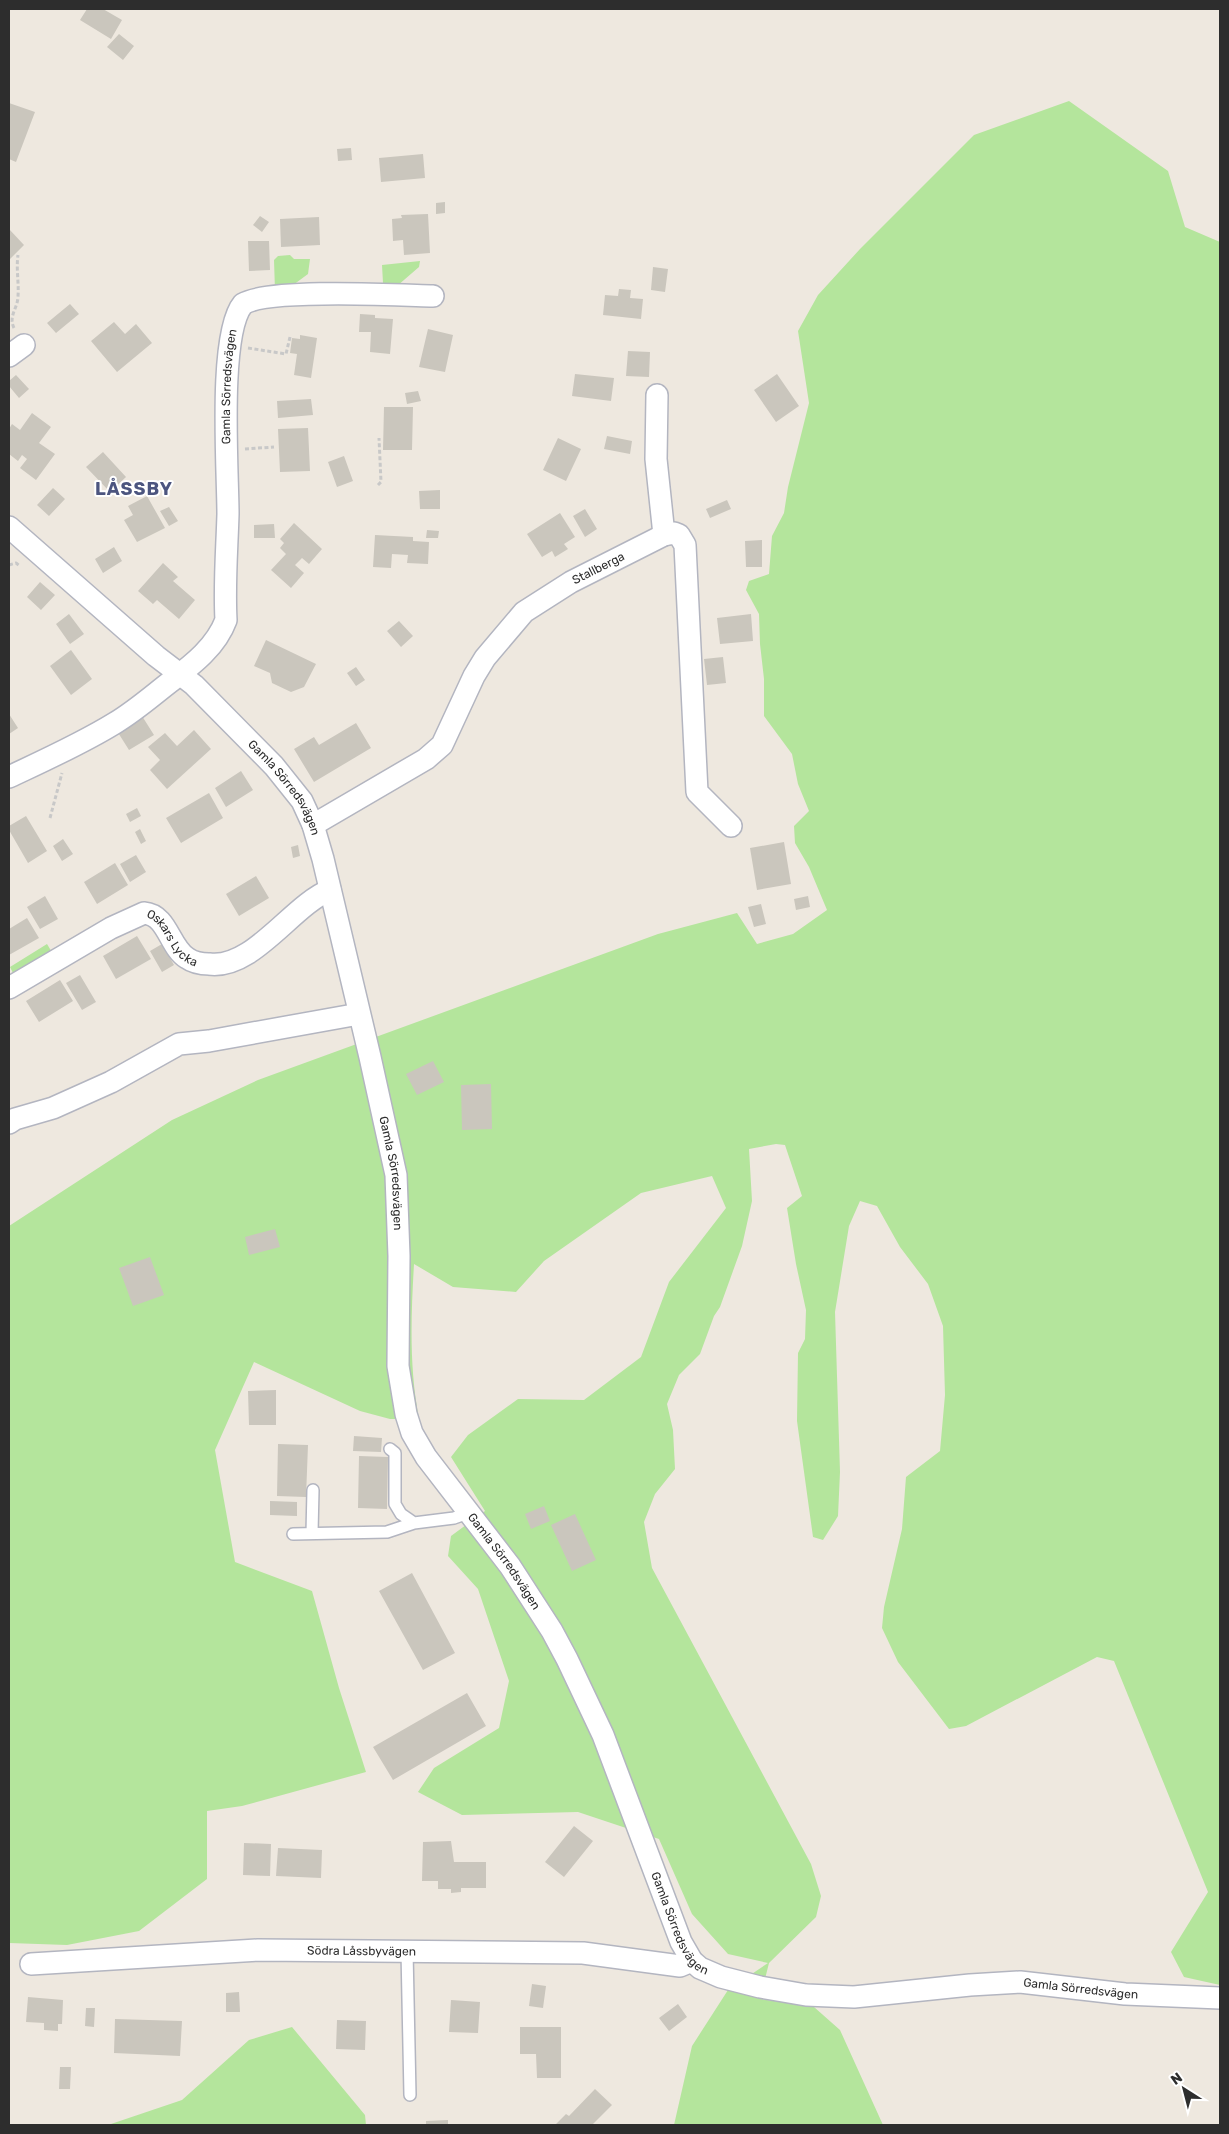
<svg xmlns="http://www.w3.org/2000/svg" width="1229" height="2134" font-family="Rubik,sans-serif">
	<style>
		.green { fill: #b4e59c }
		.building { fill: #cac6bd }
		.lines { fill: none; stroke-linecap: round; stroke-linejoin: round }
		.lane-casing { stroke: #b3b5c0; stroke-width: 14 }
		.street-casing { stroke: #b3b5c0; stroke-width: 24 }
		.path { stroke: #c8c8c8; stroke-width: 3; stroke-dasharray: 4 2.5; stroke-linecap: butt }
		.lane { stroke: #fff; stroke-width: 11 }
		.street { stroke: #fff; stroke-width: 21 }
		.labels { text-anchor: middle; stroke-width: 4; stroke-linejoin: round; paint-order: stroke }
		.street-label { font-size: 12px; fill: #2d2d2d; stroke: #fff }
		.district-label { font-size: 18px; font-weight: bold; letter-spacing: 1px; fill: #4c557f; stroke: #fff }
	</style>
	<rect width="100%" height="100%" fill="#eee8df"/>
	<path class="green" d="M1069 101 1168 171 1185 227 1220 242V1985L1184 1977 1171 1952 1208 1892 1114 1661 1097 1657 966 1726 949 1729 898 1662 882 1628 884 1607 902 1529 906 1477 940 1451 945 1395 943 1326 928 1284 900 1247 877 1206 860 1201 849 1226 835 1312 840 1472 838 1516 823 1540 813 1537 797 1421 798 1353 805 1339 806 1310 796 1264 787 1208 802 1196 785 1145 776 1144 749 1149 752 1201 742 1246 720 1307 714 1316 700 1354 679 1375 667 1404 673 1430 675 1469 655 1494 644 1522 652 1568 811 1864 821 1896 816 1917 769 1963 760 1999 814 2007 840 2030 883 2125H674L692 2046 728 1990 768 1963 728 1954 692 1914 659 1839 578 1812 462 1815 418 1792 434 1768 499 1728 509 1681 478 1589 448 1556 451 1536 485 1511 451 1457 468 1435 518 1399 584 1400 641 1357 669 1282 726 1208 712 1176 641 1193 544 1261 516 1292 453 1287 414 1264C411 1316 409 1367 419 1419H390L360 1411 254 1362 215 1450 235 1562 312 1591 339 1688 366 1772 242 1806 207 1811V1879L139 1931 67 1945 9 1943V1226L172 1120 258 1080 658 934 737 913 757 944 793 934 827 910 809 867 795 843 794 826 809 811 798 784 792 754 764 716V679L760 644 759 614 746 590 749 581 769 574 772 536 784 513 788 487 809 403 798 331 818 295 860 249 974 135Z
		M290 255 294 259H310L308 274 289 288 275 291 274 260 278 256Z
		M420 261 419 267 397 286 385 287 383 283 382 265Z
		M47 944 53 954 15 977 10 967Z
		M292 2027 365 2115 366 2125H108L182 2100 249 2040Z"/>
	<path class="building" d="M87 9H103L122 20 111 39 80 20Z
		M119 34 134 46 123 60 107 47Z
		M9 103 35 112 16 162 9 159Z
		M351 148 352 160 338 161 337 149Z
		M423 154 425 178 381 182 379 158Z
		M445 202V213L436 214V203Z
		M428 214 430 253 404 255 403 240 393 241 392 219 402 218 401 215Z
		M260 216 269 222 262 232 253 225Z
		M319 217 320 245 281 247 280 219Z
		M9 229 24 245 9 260Z
		M248 241H269L270 270 249 271Z
		M653 267 668 269 665 292 651 290Z
		M619 289 631 290 630 298 643 299 641 319 603 315 605 295 618 296Z
		M70 304 79 314 56 333 47 323Z
		M360 314 375 315V318L393 319 390 354 370 352 371 332H359Z
		M114 322 125 334 136 324 152 343 117 372 91 341Z
		M428 329 453 335 445 372 419 367Z
		M300 335 317 338 311 378 294 375 297 354 290 353 292 338 300 339Z
		M628 351 650 352 649 377 626 376Z
		M575 374 614 378 611 401 572 396Z
		M777 374 799 406 776 422 754 390Z
		M16 375 29 389 19 398 9 386V381Z
		M418 391 421 401 407 404 405 393Z
		M311 399 313 415 278 418 277 401Z
		M384 407H413L412 450H383Z
		M32 413 51 427 39 443 55 454 36 480 20 468 27 459 22 455 18 461 9 454V429L12 424 20 430Z
		M308 428 310 471 280 472 278 429Z
		M607 436 632 441 630 454 604 449Z
		M558 438 581 449 566 481 543 470Z
		M103 452 126 477 110 492 86 467Z
		M344 456 353 481 337 487 328 462Z
		M53 488 65 499 49 516 37 505Z
		M440 490V509H420L419 491Z
		M147 496 165 528 137 542 124 520 133 515 128 506Z
		M727 500 731 509 710 518 706 509Z
		M169 507 178 521 169 526 160 511Z
		M585 509 597 529 585 537 573 516Z
		M560 513 575 537 564 544 568 549 555 557 552 551 542 557 527 534Z
		M294 523 322 549 309 564 302 558 295 565 304 573 291 588 271 570 286 554 280 548 284 543 280 539Z
		M274 524 275 538H254V525Z
		M427 530 439 531 438 538H426Z
		M375 535 413 537V541L429 542 428 564 407 563 408 555 392 554 391 568 373 567Z
		M762 540V567H746L745 541Z
		M114 547 122 561 103 573 95 559Z
		M163 563 178 577 173 581 195 600 179 619 157 600 153 604 138 591Z
		M40 582 55 595 41 610 27 597Z
		M69 614 84 634 70 644 56 624Z
		M751 614 753 641 720 644 717 618Z
		M399 621 413 636 401 647 387 631Z
		M266 640 316 664 304 687 291 692 272 683 270 673 254 666Z
		M71 650 92 679 71 695 50 666Z
		M723 657 726 683 707 685 704 659Z
		M356 667 365 680 356 686 347 673Z
		M9 714 18 728 9 734Z
		M142 716 154 735 129 750 117 731Z
		M356 723 371 748 314 782 294 749 314 737 319 745Z
		M194 730 211 749 167 789 150 770 160 760 148 747 165 733 177 746Z
		M241 771 253 790 226 807 215 788Z
		M209 793 223 818 181 843 166 818Z
		M137 808 141 816 130 822 126 814Z
		M26 816 47 851 28 863 9 830V826Z
		M140 829 146 841 141 844 135 832Z
		M63 839 73 854 62 861 53 846Z
		M784 842 791 884 757 890 750 848Z
		M298 845 300 856 293 858 291 847Z
		M136 855 146 872 130 882 120 864Z
		M115 863 128 885 97 904 84 882Z
		M256 876 269 898 239 916 226 894Z
		M45 896 58 919 40 929 27 907Z
		M808 896 810 907 796 910 794 899Z
		M761 904 766 924 754 927 748 907Z
		M27 918 39 938 9 955V929Z
		M137 936 151 959 116 979 103 956Z
		M162 944 174 965 162 972 150 951Z
		M80 975 96 1002 82 1010 66 983Z
		M60 980 73 1001 39 1022 26 1001Z
		M433 1061 444 1082 417 1095 406 1074Z
		M491 1084 492 1129 462 1130 461 1085Z
		M275 1229 280 1247 249 1255 245 1237Z
		M150 1257 164 1295 133 1306 119 1268Z
		M276 1390V1425H249L248 1391Z
		M354 1436 382 1438 381 1452 353 1451Z
		M278 1444 308 1445 306 1497 277 1496Z
		M359 1456 388 1457 387 1509 358 1508Z
		M270 1501 297 1502V1516L270 1515Z
		M544 1506 550 1521 531 1529 525 1514Z
		M575 1514 596 1560 572 1571 551 1525Z
		M412 1573 455 1653 423 1670 379 1591Z
		M467 1693 486 1726 393 1780 373 1747Z
		M574 1826 593 1841 564 1877 545 1862Z
		M451 1841 454 1862H486V1888H461V1892L451 1893V1889H438V1881H422L423 1842Z
		M244 1843 271 1844 270 1876 243 1875Z
		M278 1848 322 1850 321 1878 276 1876Z
		M532 1984 546 1986 543 2008 529 2006Z
		M239 1992 240 2012H226V1993Z
		M28 1997 63 2000 62 2024H58V2031L44 2030V2023L26 2022Z
		M451 2000 480 2002 478 2033 449 2032Z
		M678 2004 687 2017 669 2031 659 2018Z
		M86 2008H95L94 2027 85 2026Z
		M115 2019 182 2021 180 2056 114 2053Z
		M337 2020 366 2021 365 2050 336 2049Z
		M520 2027H561V2078H537L536 2054H520Z
		M60 2067H71L70 2089H59Z
		M595 2089 612 2105 592 2125H555L566 2114 569 2116Z
		M448 2120V2125H426V2121Z"/>
	<g class="lines">
		<g class="lane-casing">
			<path id="lane" d="M390 1449 395 1453V1504L401 1514 414 1523
				M312 1533 313 1490
				M293 1534 387 1532 414 1523 454 1518 468 1513
				M407 1951 410 2095"/>
		</g>
		<g class="street-casing">
			<g id="street">
				<path d="M9 356 24 345"/>
				<path d="M657 395 656 459 664 535"/>
				<path id="s1" d="M9 527 156 656 194 685 274 766 302 801 313 825 323 859 370 1057 396 1175 399 1256 398 1366 406 1414 412 1433 426 1457 510 1566 552 1631 567 1659 603 1735 681 1942 692 1961 700 1968 721 1977 760 1987 806 1995 854 1997 970 1985 1020 1982 1125 1994 1220 1998"/>
				<path id="s2" d="M9 777C45 760 81 744 115 723 135 711 152 696 170 682 192 665 216 647 226 620 224 584 227 549 228 514 228 471 218 334 243 304 269 288 397 295 433 296"/>
				<path id="s3" d="M313 825 426 759 442 745 474 676 485 658 524 612 571 582 664 535 674 533 679 535 685 545 697 792 731 826"/>
				<path id="s4" d="M9 988 111 928 144 913C168 915 169 947 187 958 194 963 201 964 209 964 253 970 292 905 330 890"/>
				<path d="M9 1123 15 1119 53 1108 111 1082 179 1044 209 1041 359 1014"/>
				<path id="s5" d="M31 1964 258 1950 583 1953 680 1966 692 1961"/>
			</g>
		</g>
		<path class="path" d="M14 328C8 316 18 308 18 296 19 283 16 269 18 255
			M248 348 286 354 290 337
			M245 449 274 447
			M378 485 381 482 379 438
			M9 565 16 563 20 566
			M50 818 62 773"/>
		<use href="#lane" class="lane"/>
		<use href="#street" class="street"/>
	</g>
	<g class="labels">
		<g class="street-label">
			<text dy="4" stroke="none"><textPath href="#s2" startOffset="506">Gamla Sörredsvägen</textPath></text>
			<text dy="4" stroke="none"><textPath href="#s3" startOffset="396">Stallberga</textPath></text>
			<text dy="4" stroke="none"><textPath href="#s1" startOffset="381">Gamla Sörredsvägen</textPath></text>
			<text dy="4" stroke="none"><textPath href="#s4" startOffset="194">Oskars Lycka</textPath></text>
			<text dy="4" stroke="none"><textPath href="#s1" startOffset="786">Gamla Sörredsvägen</textPath></text>
			<text dy="4" stroke="none"><textPath href="#s1" startOffset="1206">Gamla Sörredsvägen</textPath></text>
			<text dy="4" stroke="none"><textPath href="#s1" startOffset="1611">Gamla Sörredsvägen</textPath></text>
			<text dy="4" stroke="none"><textPath href="#s5" startOffset="331">Södra Låssbyvägen</textPath></text>
			<text dy="4" stroke="none"><textPath href="#s1" startOffset="2046">Gamla Sörredsvägen</textPath></text>
		</g>
		<g class="district-label">
			<text x="134" y="495">LÅSSBY</text>
		</g>
	</g>
	<rect width="1229" height="2134" fill="none" stroke="#2d2d2d" stroke-width="20"/>
	<g transform="translate(1184 2089) rotate(324)" stroke="#ffffff" stroke-width="4" paint-order="stroke">
	<path d="M0-4L9 19L0 12L-9 19Z" fill="#2d2d2d"/>
	<text y="-8" font-size="14" font-weight="bold" text-anchor="middle" fill="#2d2d2d">N</text>
	</g>
</svg>
